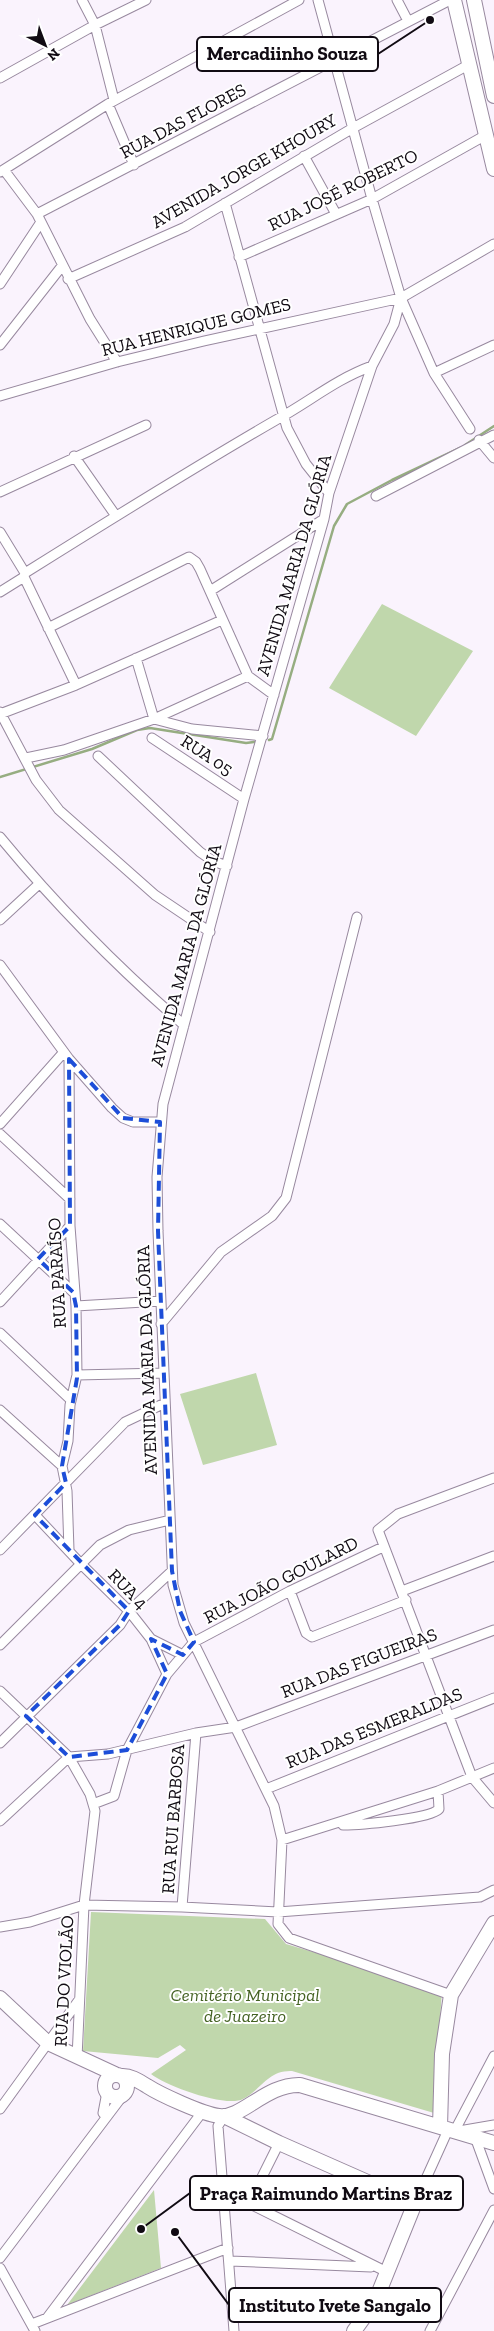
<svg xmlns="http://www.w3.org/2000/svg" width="494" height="2331" font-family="'Zilla Slab',serif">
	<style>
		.green { fill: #c0d7ac }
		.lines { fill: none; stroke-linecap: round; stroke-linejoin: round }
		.stream { stroke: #96ad81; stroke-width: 2.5 }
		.street-casing { stroke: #98899f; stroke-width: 11 }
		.secondary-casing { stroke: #98899f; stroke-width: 16 }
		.street { stroke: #fff; stroke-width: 9 }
		.secondary { stroke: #fff; stroke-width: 14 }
		.marked { fill: none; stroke: #1d4ed8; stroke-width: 4; stroke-dasharray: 10 6; stroke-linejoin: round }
		.labels { text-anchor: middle; stroke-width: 4; stroke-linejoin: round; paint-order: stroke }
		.street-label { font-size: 18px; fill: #110b13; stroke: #fff }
		.park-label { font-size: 18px; font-style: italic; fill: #446223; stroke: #fff }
		.leader { fill: none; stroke: #110b13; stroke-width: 2 }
		.callout-dot { fill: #110b13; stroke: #fff; stroke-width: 2 }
		.callout { fill: #fff; stroke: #110b13; stroke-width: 2 }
		.callout-label { font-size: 19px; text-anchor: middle; font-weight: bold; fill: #110b13 }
	</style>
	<rect width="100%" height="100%" fill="#faf3fd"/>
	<path class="green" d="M382 604 473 651 416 736 329 688Z
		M256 1373 277 1445 203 1465 180 1394Z
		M91 1912 265 1919 286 1944 442 1990 434 2113 292 2071C268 2070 262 2089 243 2099 226 2108 166 2086 151 2074L186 2050 180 2045 158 2058 83 2051Z
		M154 2190 161 2268 67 2305Z"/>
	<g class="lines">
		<path class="stream" d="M465 445 494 426
			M269 740 272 739 334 526 347 504 392 480 460 448
			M0 777 92 749 137 730 150 728 246 743 254 742"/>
		<g class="street-casing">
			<path id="street" d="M82 0 95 25 114 100
				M318 0 372 199 401 298 434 373 470 429
				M397 0 408 21
				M0 78 95 25 146 0
				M108 104 134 165
				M304 156 336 214
				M4 170 37 214 90 319 117 362
				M0 172 108 104 299 0
				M225 203 287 428 306 464 329 493
				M37 214 450 0
				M239 257 372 199 486 135
				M68 279 185 227 353 128 470 64
				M0 284 41 222
				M401 298 394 324 372 366 329 493 324 519 244 799 163 1104 157 1177 158 1231 173 1585 184 1623 274 1806 282 1840 278 1924 289 1938 451 1995
				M0 345 62 266
				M434 373 494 345
				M0 396 117 362 204 341 401 298 494 244
				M479 440 494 458
				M74 456 116 516
				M0 492 146 425
				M376 496 494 435
				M0 532 25 573
				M24 577 76 685
				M210 591 324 519
				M0 592 24 577 25 573C108 521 191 469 276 420 309 402 336 379 372 366
				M48 628 189 557 196 562 200 569 248 676 274 695
				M136 658 154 719 192 729 263 736
				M0 712 36 780 59 810 155 895 210 932
				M0 714 76 685 222 620
				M152 738 244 799
				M98 756 200 852 213 861 227 866
				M26 758 64 750 154 719 248 676
				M0 837C56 905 117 967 184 1025
				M0 920 39 884
				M0 965 69 1059 112 1108 123 1118 133 1122H160
				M69 1059 70 1226 76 1306 77 1375 70 1405 68 1441 62 1466 67 1491 69 1550
				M0 1124 64 1052
				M0 1134 70 1199
				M0 1224 73 1292
				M0 1302 70 1226
				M76 1306 161 1301
				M161 1324 221 1252 272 1216 286 1198 357 917
				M0 1333 71 1400
				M77 1375 163 1373
				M0 1410 62 1466
				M494 1478 398 1514 378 1530 472 1777 494 1803
				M35 1515 80 1563 129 1611 151 1639 167 1674
				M0 1550 125 1422 165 1403
				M290 1591 306 1633 312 1637 406 1600
				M402 1591 494 1556
				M151 1639 183 1655
				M0 1645 100 1545 129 1530 170 1520
				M0 1691 69 1757 90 1794 95 1811 84 1905 77 2058
				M0 1743 120 1625 129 1611 172 1571
				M266 1789 494 1698
				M93 1804 114 1796 127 1750 167 1674 194 1642 290 1591 383 1547
				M0 1821 69 1757 108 1754 196 1733 236 1727 494 1630
				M343 1825C359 1825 430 1819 439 1809L438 1791
				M282 1840 438 1791 494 1768
				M182 1907 196 1733
				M0 1927 30 1922 84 1905 182 1907 278 1912 480 1897 494 1890
				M0 2109 79 2000
				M106 2116 103 2113 107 2092
				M224 2116 218 2126 234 2331
				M459 2131 494 2125
				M454 2132 494 2056
				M475 2137 494 2189
				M222 2190 387 2272
				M249 2203 279 2143
				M415 2203 448 2130
				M0 2258 124 2094
				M230 2261 371 2267
				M0 2268 35 2331
				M47 2318 203 2111
				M32 2324 228 2248
				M430 2331 494 2210"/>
		</g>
		<g class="secondary-casing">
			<path id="secondary" d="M454 0 494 169
				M474 0 494 96
				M0 1998 48 2043 115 2074
				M105 2086a11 11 0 1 1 22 0a11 11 0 1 1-22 0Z
				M123 2076C132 2076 140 2082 147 2086 161 2095 203 2114 219 2116 242 2119 266 2084 300 2085L494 2143
				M224 2116 279 2143 415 2203 375 2302 354 2331
				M440 2127 442 2054 451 1995 494 1923"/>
		</g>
		<use href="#street" class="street"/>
		<use href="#secondary" class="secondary"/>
	</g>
	<path class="marked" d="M69 1059 123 1118 160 1122 158 1231 172 1571 180 1611 194 1642 183 1655 151 1639 167 1674 127 1750 69 1757 26 1716 120 1625 129 1611 35 1515 66 1483 62 1466 77 1378 76 1306 73 1292 38 1259 70 1226Z"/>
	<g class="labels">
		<g class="street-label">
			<text transform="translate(183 121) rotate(-28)" y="6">RUA DAS FLORES</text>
			<text transform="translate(244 171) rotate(-30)" y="6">AVENIDA JORGE KHOURY</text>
			<text transform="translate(343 190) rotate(-26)" y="6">RUA JOSÉ ROBERTO</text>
			<text transform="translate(196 327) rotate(-14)" y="6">RUA HENRIQUE GOMES</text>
			<text transform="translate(294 565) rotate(-74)" y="6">AVENIDA MARIA DA GLÓRIA</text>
			<text transform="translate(207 755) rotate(33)" y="6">RUA 05</text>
			<text transform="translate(186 955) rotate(-75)" y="6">AVENIDA MARIA DA GLÓRIA</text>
			<text transform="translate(57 1273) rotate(-93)" y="6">RUA PARAÍSO</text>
			<text transform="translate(147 1360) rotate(-92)" y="6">AVENIDA MARIA DA GLÓRIA</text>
			<text transform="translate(281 1580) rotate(-27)" y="6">RUA JOÃO GOULARD</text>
			<text transform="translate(128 1589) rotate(46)" y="6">RUA 4</text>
			<text transform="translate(359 1663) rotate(-21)" y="6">RUA DAS FIGUEIRAS</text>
			<text transform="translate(374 1728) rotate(-22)" y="6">RUA DAS ESMERALDAS</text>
			<text transform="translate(173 1819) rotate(-86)" y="6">RUA RUI BARBOSA</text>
			<text transform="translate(64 1981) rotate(-87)" y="6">RUA DO VIOLÃO</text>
		</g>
		<g class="park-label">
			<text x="245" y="2001">Cemitério Municipal<tspan x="245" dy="21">de Juazeiro</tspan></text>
		</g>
	</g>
	<path class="leader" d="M430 20L378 54M141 2229L190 2193M175 2232L229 2305"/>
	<g class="callout-dot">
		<circle cx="430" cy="20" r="5"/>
		<circle cx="141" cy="2229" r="5"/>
		<circle cx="175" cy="2232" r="5"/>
	</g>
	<g class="callout">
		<rect x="197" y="37" width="181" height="34" rx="5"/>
		<rect x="190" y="2176" width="273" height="34" rx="5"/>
		<rect x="229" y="2288" width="212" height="34" rx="5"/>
	</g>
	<g class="callout-label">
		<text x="287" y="60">Mercadiinho Souza</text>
		<text x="326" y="2200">Praça Raimundo Martins Braz</text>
		<text x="335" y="2312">Instituto Ivete Sangalo</text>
	</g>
	<g transform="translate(45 45) rotate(138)" stroke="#ffffff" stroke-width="4" paint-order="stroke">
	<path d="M0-4L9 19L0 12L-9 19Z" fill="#110b13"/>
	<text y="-8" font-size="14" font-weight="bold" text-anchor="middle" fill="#110b13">N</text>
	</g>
</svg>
